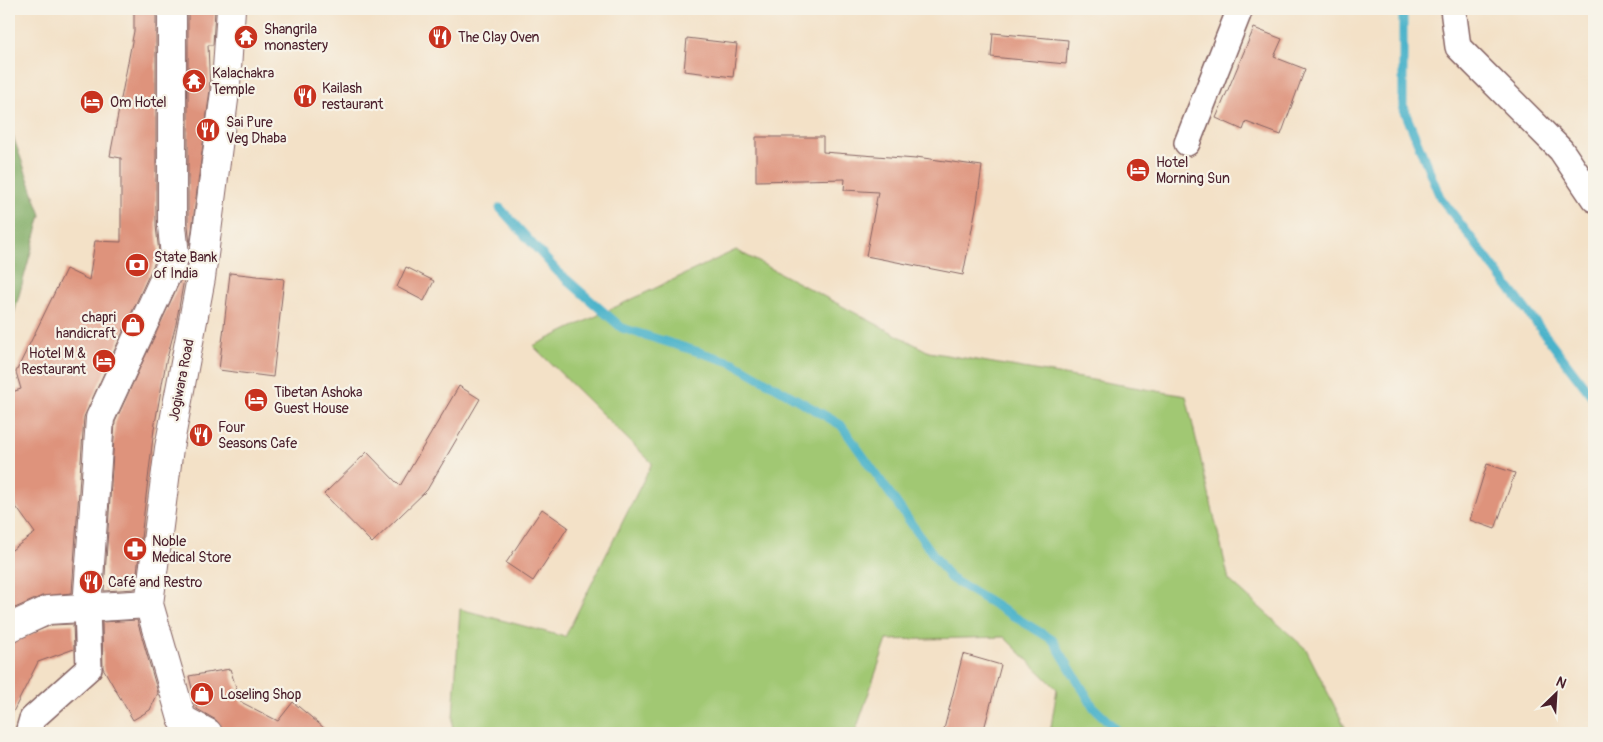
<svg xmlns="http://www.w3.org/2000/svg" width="1603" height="742" font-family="Pangolin,sans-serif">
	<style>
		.green { fill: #a1c873; stroke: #76744f }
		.forest { fill: #80ac65; stroke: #656648 }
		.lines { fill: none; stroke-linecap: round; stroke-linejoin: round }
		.stream { stroke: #4cb3ca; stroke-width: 9 }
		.building { fill: #de937b }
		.street-casing { stroke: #856362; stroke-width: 28 }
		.secondary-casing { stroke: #856362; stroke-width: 30 }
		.street { stroke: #fff; stroke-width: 25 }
		.secondary { stroke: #fff; stroke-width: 28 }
		.labels { text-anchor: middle; stroke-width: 4.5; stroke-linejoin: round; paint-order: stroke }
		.poi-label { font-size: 14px; fill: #4a1f2b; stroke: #f7f3e8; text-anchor: start }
		.street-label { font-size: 14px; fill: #4a1f2b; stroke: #f7f3e8 }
	</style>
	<rect width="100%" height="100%" fill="#f7f3e8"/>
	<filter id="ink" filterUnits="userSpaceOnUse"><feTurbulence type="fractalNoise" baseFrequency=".02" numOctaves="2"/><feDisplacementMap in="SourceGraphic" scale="10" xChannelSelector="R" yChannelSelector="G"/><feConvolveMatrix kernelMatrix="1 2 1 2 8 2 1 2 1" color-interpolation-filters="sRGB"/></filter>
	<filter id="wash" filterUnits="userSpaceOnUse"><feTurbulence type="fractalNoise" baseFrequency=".0096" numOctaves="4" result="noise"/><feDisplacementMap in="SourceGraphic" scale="20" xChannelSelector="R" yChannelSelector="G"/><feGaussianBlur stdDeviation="1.12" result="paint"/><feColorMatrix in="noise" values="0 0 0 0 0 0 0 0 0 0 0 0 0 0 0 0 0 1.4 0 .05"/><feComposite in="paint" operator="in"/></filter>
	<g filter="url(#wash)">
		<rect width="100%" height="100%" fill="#f3e1c7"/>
		<path class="green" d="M736 250 929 352 1186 396 1229 580 1306 649 1348 733H1050L1057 689 1004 637 887 640 855 733H452L460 609 565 637 652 463 533 346Z"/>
		<path class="forest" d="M9 125 41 215 12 321 9 323Z"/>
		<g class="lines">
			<path class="stream" d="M1403 9V107L1440 197 1594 399
				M500 208 557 271 622 328 734 363 841 425 950 578 1053 640 1094 708 1120 733"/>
		</g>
		<g id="blocks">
			<path class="building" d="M134 9H156V226L159 253 84 417 72 593 42 596 15 608 9 603V552L35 533 9 497V393L21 389 16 372 66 269 89 280 95 241 121 242V158L110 156 134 31Z
				M188 9H215L213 45H208L210 90 190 245 188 225Z
				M1254 28 1282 39 1274 57 1305 69 1281 135 1246 122 1243 130 1216 118Z
				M993 33 1068 40 1066 64 991 57Z
				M687 38 737 44 733 77 684 71Z
				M756 137H823V152L916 159V157L982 166 977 203 963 275 866 256 878 192 844 190 845 179 756 181Z
				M406 267 434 281 424 301 397 287Z
				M186 268 176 324 166 362 154 429 135 589 104 591 115 422Z
				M230 273 284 279 273 377 219 370Z
				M459 386 480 399 427 490 372 543 324 494 367 452 400 486Z
				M1487 464 1515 473 1495 529 1470 520Z
				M542 509 568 527 533 581 506 563Z
				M137 620 158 693 150 710 133 720 103 668 102 622Z
				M73 624 74 649 38 662 9 720V643L52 625Z
				M963 654 1001 665 983 733H943Z
				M230 669 241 702 278 721 293 702 330 733H225L216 720 197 709 189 676Z"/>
		</g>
	</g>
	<g filter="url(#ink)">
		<use href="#blocks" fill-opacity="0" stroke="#856362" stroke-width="1"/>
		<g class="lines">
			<g class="street-casing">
				<path id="street" d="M1453 9 1458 47 1561 150 1594 199
					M1187 143 1240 9
					M28 733 32 719 89 668 87 608"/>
			</g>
			<g class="secondary-casing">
				<path id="secondary" d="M87 608 100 418 175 256 172 226V9
					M9 628 48 610 149 604
					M208 733 182 719 149 604 169 448 201 278 226 84 231 9"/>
			</g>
			<use href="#street" class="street"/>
			<use href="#secondary" class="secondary"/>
		</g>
	</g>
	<defs>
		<g id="temple-disc" transform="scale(1.25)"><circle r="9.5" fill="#c8321e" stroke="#f7f3e8"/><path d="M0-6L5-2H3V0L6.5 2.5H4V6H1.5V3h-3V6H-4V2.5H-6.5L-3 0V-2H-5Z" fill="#fff"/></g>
		<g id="restaurant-disc" transform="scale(1.25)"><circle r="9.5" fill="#c8321e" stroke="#f7f3e8"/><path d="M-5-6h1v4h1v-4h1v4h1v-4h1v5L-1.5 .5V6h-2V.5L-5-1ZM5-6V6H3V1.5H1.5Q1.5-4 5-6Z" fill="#fff"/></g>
		<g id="hotel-disc" transform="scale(1.25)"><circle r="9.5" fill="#c8321e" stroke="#f7f3e8"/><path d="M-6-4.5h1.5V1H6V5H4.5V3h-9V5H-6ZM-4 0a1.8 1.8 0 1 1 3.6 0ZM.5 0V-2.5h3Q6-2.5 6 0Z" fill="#fff"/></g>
		<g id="bank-disc" transform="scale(1.25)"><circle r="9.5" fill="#c8321e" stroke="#f7f3e8"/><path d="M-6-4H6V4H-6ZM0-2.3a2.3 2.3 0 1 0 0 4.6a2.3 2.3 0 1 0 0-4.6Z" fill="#fff"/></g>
		<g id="shop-disc" transform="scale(1.25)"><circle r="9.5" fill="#c8321e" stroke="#f7f3e8"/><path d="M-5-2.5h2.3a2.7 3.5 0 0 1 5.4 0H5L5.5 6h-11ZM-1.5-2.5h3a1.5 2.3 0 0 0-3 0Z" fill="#fff"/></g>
		<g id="pharmacy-disc" transform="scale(1.25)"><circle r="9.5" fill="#c8321e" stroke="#f7f3e8"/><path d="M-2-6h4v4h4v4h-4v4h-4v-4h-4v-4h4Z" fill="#fff"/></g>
	</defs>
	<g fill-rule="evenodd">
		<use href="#temple-disc" x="246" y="37"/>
		<use href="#restaurant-disc" x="440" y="37"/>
		<use href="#temple-disc" x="194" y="81"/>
		<use href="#restaurant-disc" x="305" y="96"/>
		<use href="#hotel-disc" x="92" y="102"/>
		<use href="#restaurant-disc" x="208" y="130"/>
		<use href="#hotel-disc" x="1138" y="170"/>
		<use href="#bank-disc" x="137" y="265"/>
		<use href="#shop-disc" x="133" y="325"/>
		<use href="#hotel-disc" x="104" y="361"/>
		<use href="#hotel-disc" x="256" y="400"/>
		<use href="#restaurant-disc" x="201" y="435"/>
		<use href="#pharmacy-disc" x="135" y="549"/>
		<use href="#restaurant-disc" x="91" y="582"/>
		<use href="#shop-disc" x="202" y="694"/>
	</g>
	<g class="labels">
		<g class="poi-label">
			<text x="264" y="34">Shangrila<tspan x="264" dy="16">monastery</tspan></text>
			<text x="458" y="42">The Clay Oven</text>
			<text x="212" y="78">Kalachakra<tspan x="212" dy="16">Temple</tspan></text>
			<text x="322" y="93">Kailash<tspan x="322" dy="16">restaurant</tspan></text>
			<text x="110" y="107">Om Hotel</text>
			<text x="226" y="127">Sai Pure<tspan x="226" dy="16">Veg Dhaba</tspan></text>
			<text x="1156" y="167">Hotel<tspan x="1156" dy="16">Morning Sun</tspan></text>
			<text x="154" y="262">State Bank<tspan x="154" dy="16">of India</tspan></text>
			<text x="116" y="322" text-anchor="end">chapri<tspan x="116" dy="16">handicraft</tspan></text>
			<text x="86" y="358" text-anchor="end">Hotel M &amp;<tspan x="86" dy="16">Restaurant</tspan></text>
			<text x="274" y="397">Tibetan Ashoka<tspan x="274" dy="16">Guest House</tspan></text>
			<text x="218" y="432">Four<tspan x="218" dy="16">Seasons Cafe</tspan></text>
			<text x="152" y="546">Noble<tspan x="152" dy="16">Medical Store</tspan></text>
			<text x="108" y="587">Café and Restro</text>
			<text x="220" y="699">Loseling Shop</text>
		</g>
		<g class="street-label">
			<text transform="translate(181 380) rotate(-79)" y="5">Jogiwara Road</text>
		</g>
	</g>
	<rect width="1603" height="742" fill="none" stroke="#f7f3e8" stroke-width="30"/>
	<g transform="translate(1556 694) rotate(25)" stroke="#f7f3e8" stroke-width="4" paint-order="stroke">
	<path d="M0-4L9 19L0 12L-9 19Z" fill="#4a1f2b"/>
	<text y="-8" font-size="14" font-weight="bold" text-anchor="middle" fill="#4a1f2b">N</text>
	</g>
</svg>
